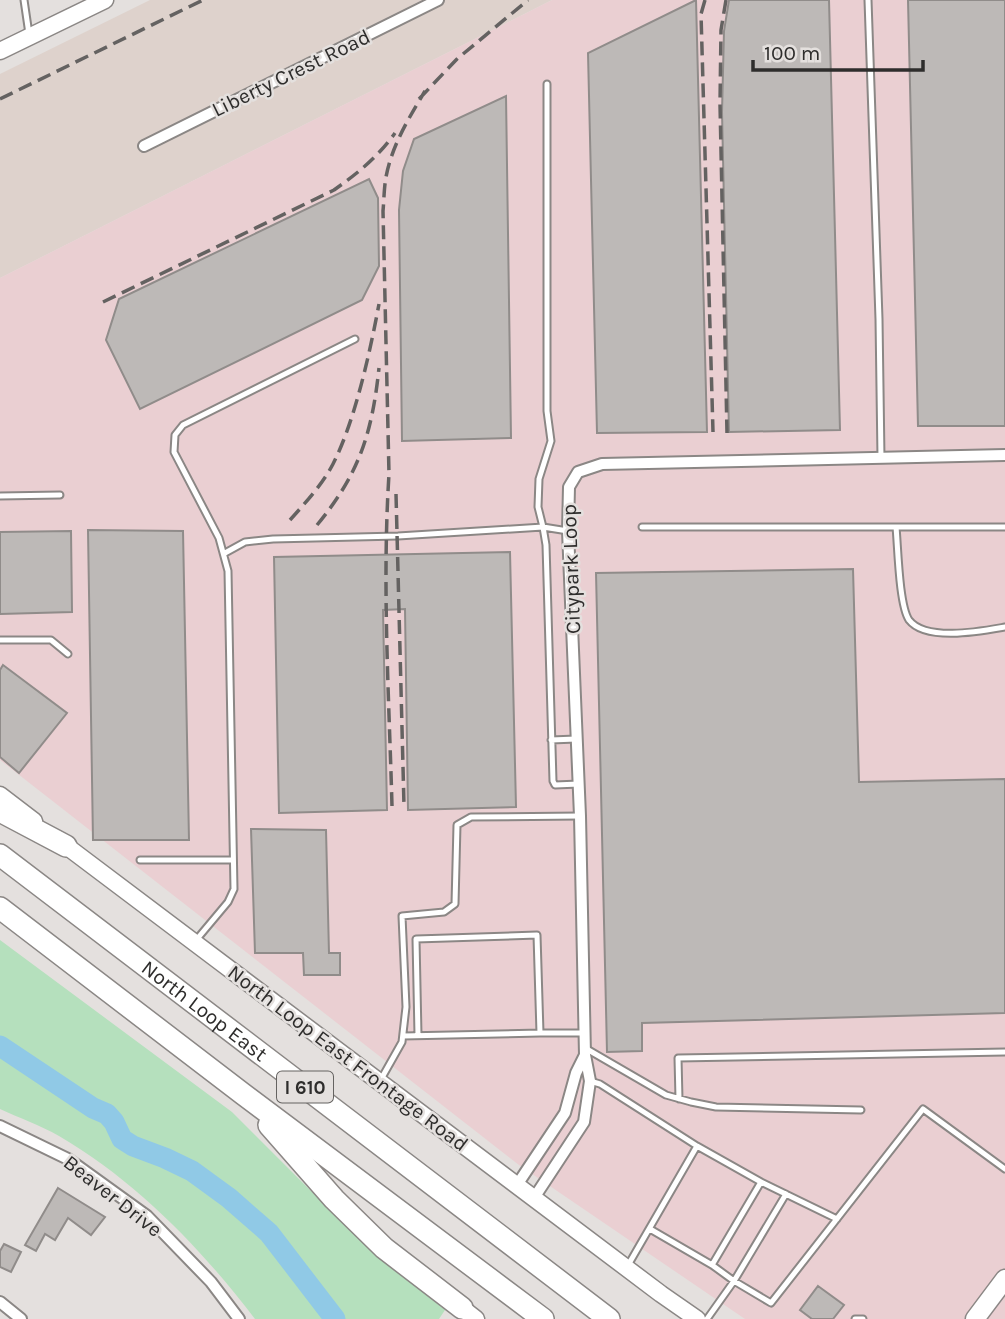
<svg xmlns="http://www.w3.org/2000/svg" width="1005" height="1319" font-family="Karla,sans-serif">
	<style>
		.built { fill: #ded2cc }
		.industrial { fill: #eacfd2 }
		.green { fill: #b5e0bd }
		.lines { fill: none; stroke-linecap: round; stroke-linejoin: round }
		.river { stroke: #90c9e6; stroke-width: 21 }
		.building { fill: #bdb9b7; stroke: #908c8a; stroke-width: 2 }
		.lane-casing { stroke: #8b8785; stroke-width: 9 }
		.street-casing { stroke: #8b8785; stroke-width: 14 }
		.secondary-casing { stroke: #8b8785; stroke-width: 19 }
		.primary-casing { stroke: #8b8785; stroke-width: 21 }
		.highway-casing { stroke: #8b8785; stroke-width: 24 }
		.lane { stroke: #fff; stroke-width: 5 }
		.street { stroke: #fff; stroke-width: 10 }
		.secondary { stroke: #fff; stroke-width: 16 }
		.primary { stroke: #fff; stroke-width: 18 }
		.highway { stroke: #fff; stroke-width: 21 }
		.rail { stroke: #646261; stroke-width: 3.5; stroke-dasharray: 14 7; stroke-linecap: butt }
		.labels { text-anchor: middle; stroke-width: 5; stroke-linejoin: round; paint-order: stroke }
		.shield { fill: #e4e0de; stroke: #656361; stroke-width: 2 }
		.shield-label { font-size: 19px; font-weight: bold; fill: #2e2d2c }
		.street-label { font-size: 21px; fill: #2e2d2c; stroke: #e4e0de }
	</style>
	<rect width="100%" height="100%" fill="#e4e0de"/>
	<path class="built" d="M150 0H552L0 278V74Z"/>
	<path class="industrial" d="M552 0H1005V1319H745L519 1165 0 760V278Z"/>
	<path class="green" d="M0 940 232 1112 365 1245 445 1310 439 1319H255C201 1248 136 1181 59 1136 40 1125 19 1118 0 1109Z"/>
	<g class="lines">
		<path class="river" d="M0 1046 93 1108 107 1114 114 1122 122 1139 133 1146 165 1158 192 1171 229 1198 269 1233 335 1319"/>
	</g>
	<path class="building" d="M696 0 707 432 597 433 588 53Z
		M729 0H829L840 430 729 432 722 112 724 31Z
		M908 0H1005V426H918Z
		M506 96 511 438 402 441 399 210 403 171 414 139Z
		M369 179 378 198 379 266 362 300 140 409 106 340 119 299Z
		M88 530 183 531 189 840H93Z
		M71 531 72 612 0 614V532Z
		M510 552 516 807 408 810 405 609 383 610 387 810 279 813 274 557Z
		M853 569 859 782 1005 779V1013L642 1023V1051L607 1052 596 573Z
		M3 665 67 713 19 773 0 757V670Z
		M251 829 326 830 329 953H340V975H304L303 953H255Z
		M58 1188 105 1217 91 1235 68 1218 55 1240 45 1234 36 1251 25 1245Z
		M4 1244 21 1252 11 1272 0 1267V1251Z
		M818 1286 844 1305 833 1319H812L800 1310Z"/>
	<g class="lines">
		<g class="lane-casing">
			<path id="lane" d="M24 0 29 34
				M868 0 879 319 881 458
				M547 84V411L551 441 539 479 538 507 543 527 568 531
				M0 496 60 495
				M642 527H1005
				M896 527C898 548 899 605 909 620 926 642 982 631 1005 627
				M225 553 245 542 273 539 398 536 543 527 546 545 553 781 555 785 579 784
				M0 640H51L68 654
				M551 740 576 739
				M140 860H233
				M197 939 228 902 234 889 228 571 219 538 174 452 175 435 183 425 355 339
				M540 1033H585
				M403 1036 540 1033 537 935 416 939 418 1035
				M585 1048 666 1095 691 1102 716 1107 861 1110
				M380 1081 402 1042 406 1007 402 916 444 912 455 904 457 825 471 817 580 816
				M590 1081 600 1084 697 1146 627 1267
				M679 1099 678 1058 1005 1052
				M761 1182 837 1219
				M650 1229 712 1265 761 1182 697 1146
				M712 1265 734 1281 786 1194
				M707 1319 734 1281 771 1303 923 1109 1005 1169
				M855 1319H863"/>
		</g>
		<g class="street-casing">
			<path id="street" d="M144 146 438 0
				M0 1126 68 1159 147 1216 211 1282 239 1319
				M517 1185 565 1113 576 1073 585 1055
				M534 1198 584 1122 590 1081 585 1055 580 816 568 531 569 487 578 472 602 464 1005 455
				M0 1302 21 1319"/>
		</g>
		<g class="secondary-casing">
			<path id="secondary" d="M0 51 105 0
				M0 795 34 821
				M57 839 661 1294 697 1319
				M462 1308 476 1319"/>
		</g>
		<g class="primary-casing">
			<path id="primary" d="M975 1319 1005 1279"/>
		</g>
		<g class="highway-casing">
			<g id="highway">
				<path d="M0 811 66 846"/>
				<path id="s1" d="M0 855 609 1319"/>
				<path d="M0 908 243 1094 543 1319"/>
				<path d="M269 1125 334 1199 384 1248 462 1308"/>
			</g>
		</g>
		<use href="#lane" class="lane"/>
		<use href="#street" class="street"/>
		<use href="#secondary" class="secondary"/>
		<use href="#primary" class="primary"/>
		<use href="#highway" class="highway"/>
		<path class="rail" d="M705 0 701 14 713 432
			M726 0 721 30 720 104 727 433
			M0 99 203 0
			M419 99 457 59 528 0
			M103 302 334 190C358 173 378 157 395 133
			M396 494 404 806
			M290 520C306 502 322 485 333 464 355 421 370 352 379 304
			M317 525C359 474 372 434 379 368
			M392 806C389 696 382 584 389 474L383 211C384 200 384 188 386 177 392 145 409 118 425 91"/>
	</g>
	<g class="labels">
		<rect class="shield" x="277" y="1071.5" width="56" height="31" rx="5"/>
		<g class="shield-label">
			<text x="305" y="1094">I 610</text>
		</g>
		<g class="street-label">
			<text transform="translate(291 73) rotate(-26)" y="7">Liberty Crest Road</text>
			<text transform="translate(571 569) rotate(-92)" y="7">Citypark Loop</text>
			<text dy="7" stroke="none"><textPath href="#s1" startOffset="257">North Loop East</textPath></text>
			<text transform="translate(348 1058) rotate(37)" y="7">North Loop East Frontage Road</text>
			<text transform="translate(113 1196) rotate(38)" y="7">Beaver Drive</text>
		</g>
	</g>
	<path d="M753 60v10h170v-10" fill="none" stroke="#2e2d2c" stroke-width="3.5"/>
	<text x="764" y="60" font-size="21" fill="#2e2d2c" stroke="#e4e0de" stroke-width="5" paint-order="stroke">100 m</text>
</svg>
